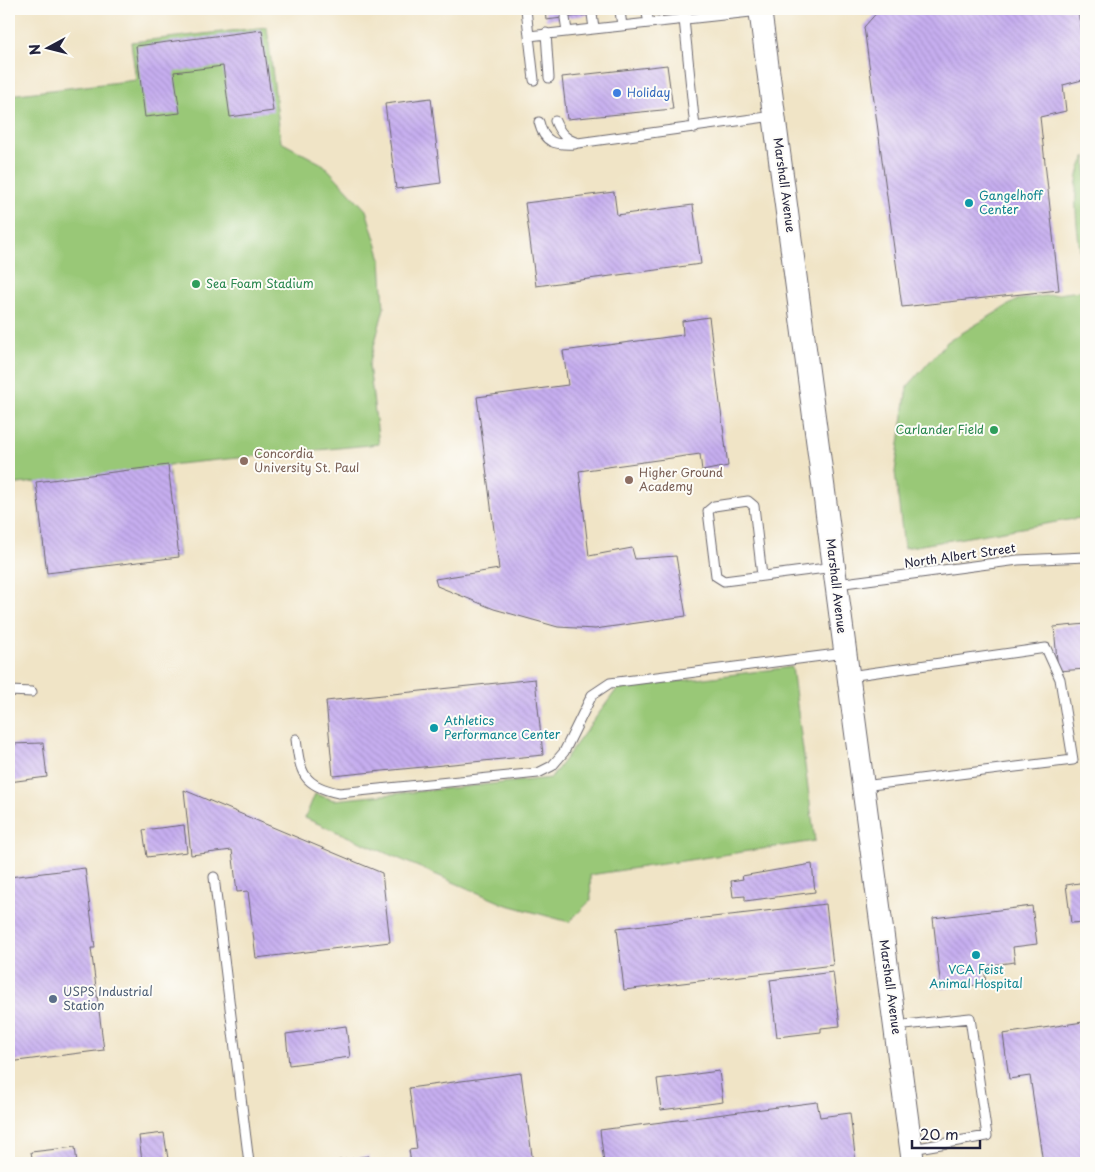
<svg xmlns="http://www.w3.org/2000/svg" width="1095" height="1172" font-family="'Playpen Sans',sans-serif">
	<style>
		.green { fill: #99c877; stroke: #5e7559 }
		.building { fill: url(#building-back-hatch) }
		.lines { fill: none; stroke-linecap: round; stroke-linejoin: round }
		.service-casing { stroke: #6a666c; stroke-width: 11 }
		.tertiary-casing { stroke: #6a666c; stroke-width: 24 }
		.service { stroke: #fff; stroke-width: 9 }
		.tertiary { stroke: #fff; stroke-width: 22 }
		.shop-dot { fill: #3f7fe0; stroke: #fdfcf7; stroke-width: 2 }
		.culture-dot { fill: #0f9aa8; stroke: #fdfcf7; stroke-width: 2 }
		.leisure-dot { fill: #2e9e5b; stroke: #fdfcf7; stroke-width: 2 }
		.education-dot { fill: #8d6e63; stroke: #fdfcf7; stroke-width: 2 }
		.service-dot { fill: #5c6f8a; stroke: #fdfcf7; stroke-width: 2 }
		.labels { text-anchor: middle; stroke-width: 4; stroke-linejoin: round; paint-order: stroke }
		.shop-label { font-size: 12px; fill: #366cbe; stroke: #fdfcf7; text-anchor: start }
		.street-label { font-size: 12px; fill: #22223b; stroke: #fdfcf7 }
		.culture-label { font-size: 12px; fill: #0d838f; stroke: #fdfcf7; text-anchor: start }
		.leisure-label { font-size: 12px; fill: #27864d; stroke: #fdfcf7; text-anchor: start }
		.education-label { font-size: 12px; fill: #785e54; stroke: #fdfcf7; text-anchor: start }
		.service-label { font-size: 12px; fill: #4e5e75; stroke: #fdfcf7; text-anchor: start }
	</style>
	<defs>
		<pattern id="building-back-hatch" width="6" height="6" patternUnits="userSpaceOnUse" patternTransform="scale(1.25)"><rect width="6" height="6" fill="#c6aeef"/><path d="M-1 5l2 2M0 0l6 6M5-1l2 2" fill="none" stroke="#aa95ce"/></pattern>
	</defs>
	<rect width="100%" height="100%" fill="#fdfcf7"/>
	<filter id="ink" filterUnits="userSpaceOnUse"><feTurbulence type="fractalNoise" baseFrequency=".02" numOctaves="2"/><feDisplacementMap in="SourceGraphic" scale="10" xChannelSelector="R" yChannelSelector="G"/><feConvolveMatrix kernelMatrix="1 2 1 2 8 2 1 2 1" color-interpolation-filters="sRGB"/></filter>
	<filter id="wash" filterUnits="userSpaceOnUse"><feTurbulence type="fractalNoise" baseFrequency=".0096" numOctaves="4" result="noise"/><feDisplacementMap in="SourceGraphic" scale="20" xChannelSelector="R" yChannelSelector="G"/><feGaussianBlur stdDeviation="1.12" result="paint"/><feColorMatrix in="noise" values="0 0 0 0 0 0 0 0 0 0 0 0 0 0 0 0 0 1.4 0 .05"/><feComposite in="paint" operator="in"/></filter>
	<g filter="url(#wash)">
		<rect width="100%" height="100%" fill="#f0e4c6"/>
		<path class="green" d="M267 27 281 142 324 165 366 210 381 259 384 308 369 365 379 444 168 465 179 557 47 573 36 482 9 485V95L136 80 131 42Z
			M1086 156V517L904 548 895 472 907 387 947 342 1017 300 1086 290C1082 255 1065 185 1086 156Z
			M792 667 815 841 590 875 591 900 569 922 504 904 305 818 315 794 334 800 551 778 617 689Z"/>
		<g id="blocks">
			<path class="building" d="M545 9H628V10L546 20Z
				M880 9H1078L1086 79 1063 85 1066 111 1040 117 1059 290 902 307 864 27Z
				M262 30 273 111 230 117 223 66 174 72 180 113 145 117 136 46Z
				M667 65 673 109 567 119 562 77Z
				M431 98 441 183 396 189 385 104Z
				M614 192 617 215 693 205 701 264 536 286 525 203Z
				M709 317 728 466 702 471 700 454 579 471 589 556 632 548 635 559 676 556 686 616 595 629 558 627 494 609 437 586 435 579 499 569 477 397 568 385 563 351 683 335 682 321Z
				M168 465 179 557 47 573 36 482Z
				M1086 624V669L1058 671 1054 627Z
				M535 679 543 755 333 776 326 701Z
				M43 743 47 777 9 782V744Z
				M184 790 382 873 390 942 256 958 248 891 237 892 232 850 191 855Z
				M184 825 187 852 147 857 143 830Z
				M812 864 815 892 745 901V896L733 897 731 881 743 879 742 876Z
				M85 868 95 948H91L104 1050 9 1062V877Z
				M1086 882V922L1071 923 1066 885Z
				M826 904 833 965 624 990 617 928Z
				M1032 906 1037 944 1013 947 1015 962 984 966 986 984 941 989 933 918Z
				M833 972 840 1026 821 1028V1032L777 1037 770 980Z
				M1083 1022 1086 1047V1163H1043L1030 1076 1009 1079 1003 1034Z
				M346 1026 350 1057 289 1065 286 1034Z
				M719 1071 723 1102 661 1110 657 1079Z
				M521 1073 533 1163H411L409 1150 417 1149 409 1088Z
				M817 1102 820 1117 850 1113 856 1163H604L600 1130Z
				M164 1133 168 1159 142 1162 139 1136Z
				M75 1147 77 1163H33L31 1152Z
				M369 1156 370 1163H327V1162Z"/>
		</g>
	</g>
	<g filter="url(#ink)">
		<use href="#blocks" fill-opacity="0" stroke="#6a666c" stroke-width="1"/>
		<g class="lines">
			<g class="service-casing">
				<path id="service" d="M526 9 529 36 760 11
					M646 9 649 23
					M683 9 695 128
					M620 11 622 26
					M592 14 594 29
					M565 18 567 31
					M546 33 549 78
					M529 36 534 80
					M555 121C560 133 565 139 578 143L774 116
					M539 122C544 144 556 145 575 144
					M762 576 754 506 748 501 714 506 708 511 716 576 724 581 834 567
					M837 584 1018 560 1086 557
					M849 676 1046 648 1060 679 1073 760 863 786
					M9 691 32 692
					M296 739C300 773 303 786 339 793L538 773 552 766 564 752 592 695 610 683 845 653
					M214 877 249 1163
					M896 1026 970 1018 987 1136 912 1149"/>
			</g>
			<g class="tertiary-casing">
				<path id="tertiary" d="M760 9 913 1163"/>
			</g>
			<use href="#service" class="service"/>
			<use href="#tertiary" class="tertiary"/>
		</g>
	</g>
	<circle class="shop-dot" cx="617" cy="93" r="5"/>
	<g class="culture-dot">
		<circle cx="969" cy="203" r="5"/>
		<circle cx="434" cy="728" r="5"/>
		<circle cx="976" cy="955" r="5"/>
	</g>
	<g class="leisure-dot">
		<circle cx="196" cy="284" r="5"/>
		<circle cx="994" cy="430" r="5"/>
	</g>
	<g class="education-dot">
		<circle cx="244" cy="461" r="5"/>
		<circle cx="629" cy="480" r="5"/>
	</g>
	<circle class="service-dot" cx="53" cy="999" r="5"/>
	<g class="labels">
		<g class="shop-label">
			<text x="627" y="97">Holiday</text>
		</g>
		<g class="street-label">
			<text transform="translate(784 185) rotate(82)" y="4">Marshall Avenue</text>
			<text transform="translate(960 556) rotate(-8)" y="4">North Albert Street</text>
			<text transform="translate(836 586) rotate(83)" y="4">Marshall Avenue</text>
			<text transform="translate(890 987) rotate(82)" y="4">Marshall Avenue</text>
		</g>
		<g class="culture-label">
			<text x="979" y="200">Gangelhoff<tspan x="979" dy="14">Center</tspan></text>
			<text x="444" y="725">Athletics<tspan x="444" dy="14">Performance Center</tspan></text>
			<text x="976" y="974" text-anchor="middle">VCA Feist<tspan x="976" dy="14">Animal Hospital</tspan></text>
		</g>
		<g class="leisure-label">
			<text x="206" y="288">Sea Foam Stadium</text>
			<text x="984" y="434" text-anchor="end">Carlander Field</text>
		</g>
		<g class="education-label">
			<text x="254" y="458">Concordia<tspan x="254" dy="14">University St. Paul</tspan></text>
			<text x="639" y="477">Higher Ground<tspan x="639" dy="14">Academy</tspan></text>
		</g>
		<g class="service-label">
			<text x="63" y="996">USPS Industrial<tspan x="63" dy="14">Station</tspan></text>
		</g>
	</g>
	<rect width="1095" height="1172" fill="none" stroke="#fdfcf7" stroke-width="30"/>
	<g transform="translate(48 48) rotate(263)" stroke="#fdfcf7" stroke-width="4" paint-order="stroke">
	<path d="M0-4L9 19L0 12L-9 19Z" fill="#22223b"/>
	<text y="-8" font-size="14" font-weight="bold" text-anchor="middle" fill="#22223b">N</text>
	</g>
	<path d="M912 1140v8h68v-8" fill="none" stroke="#22223b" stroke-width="2.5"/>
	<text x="920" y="1140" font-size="15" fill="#22223b" stroke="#fdfcf7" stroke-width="4" paint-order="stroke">20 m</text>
</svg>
